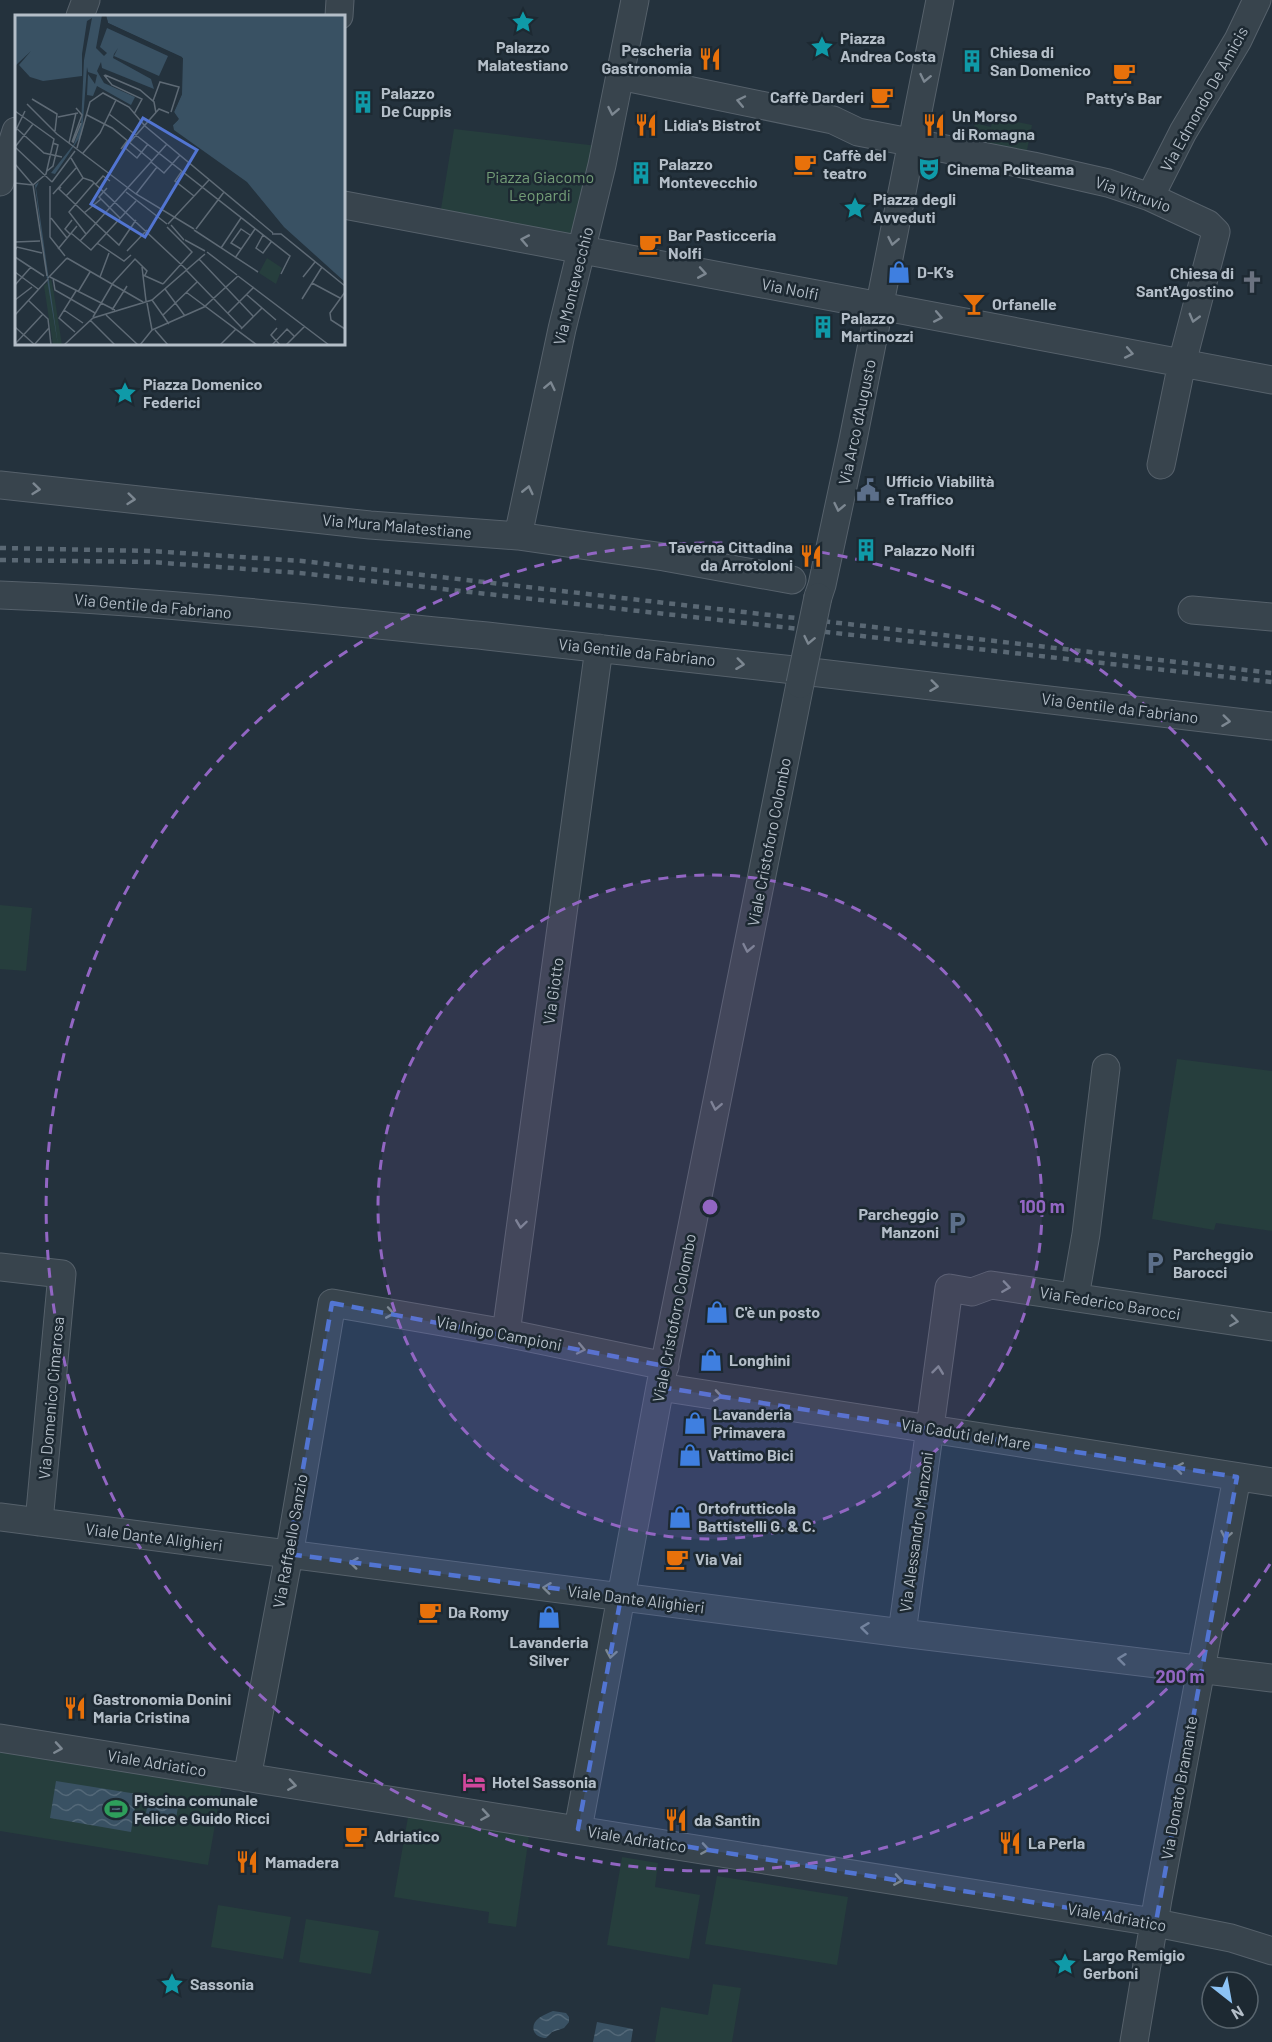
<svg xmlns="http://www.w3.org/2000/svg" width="1272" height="2042" font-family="Barlow,sans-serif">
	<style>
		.green { fill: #263e3d }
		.water { fill: url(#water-waves) }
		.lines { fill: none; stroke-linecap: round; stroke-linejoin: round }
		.minor-casing { stroke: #56616b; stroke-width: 29 }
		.minor { stroke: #38444d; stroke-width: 27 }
		.rail { stroke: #5a6874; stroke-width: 4.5; stroke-dasharray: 6 6; stroke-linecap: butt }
		.minor-bridge-casing { stroke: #56616b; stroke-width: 29; stroke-linecap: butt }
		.minor-bridge { stroke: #38444d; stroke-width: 27 }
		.oneway { stroke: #7c8791 }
		.marked { fill: #5275d2; fill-opacity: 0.2; stroke: #5275d2; stroke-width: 4.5; stroke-dasharray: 12 8; stroke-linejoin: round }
		.ring { fill: none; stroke: #9266c3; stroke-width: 3; stroke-dasharray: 10 8 }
		.labels { text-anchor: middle; stroke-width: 5; stroke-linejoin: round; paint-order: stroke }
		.poi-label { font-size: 16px; font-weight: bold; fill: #b4bec8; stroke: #1d2932; text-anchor: start }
		.street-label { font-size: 16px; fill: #b4bec8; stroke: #1d2932 }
		.park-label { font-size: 16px; fill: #739d77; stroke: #1d2932 }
		.inset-road { fill: none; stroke: #5e6a75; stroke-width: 1.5 }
		.view { fill: #5275d2; fill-opacity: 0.15; stroke: #5275d2; stroke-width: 3 }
		.inset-edge { fill: none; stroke: #b4bec8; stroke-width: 3 }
		.centre { fill: #9266c3; stroke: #1d2932; stroke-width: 3 }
		.ring-label { font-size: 18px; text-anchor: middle; font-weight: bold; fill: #9266c3; stroke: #1d2932; stroke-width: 5; stroke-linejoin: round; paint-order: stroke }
	</style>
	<defs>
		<pattern id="water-waves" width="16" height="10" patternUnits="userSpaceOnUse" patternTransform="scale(1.5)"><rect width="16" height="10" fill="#395163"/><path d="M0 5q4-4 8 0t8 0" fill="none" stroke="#536878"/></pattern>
	</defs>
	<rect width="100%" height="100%" fill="#24323d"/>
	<path class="green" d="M993 117 1032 125 1026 155 967 142 971 137 975 123 991 127Z
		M454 129 598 146 577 241 440 215Z
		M0 905 32 908 26 971 0 969Z
		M1177 1059 1272 1071V1231L1216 1223 1214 1230 1152 1219Z
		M0 1748 222 1784 208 1865 0 1831Z
		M408 1817 529 1836 516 1927 488 1923 489 1912 394 1897Z
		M622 1857 658 1863 655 1887 700 1895 689 1959 607 1945Z
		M717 1876 848 1897 837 1965 705 1944Z
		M218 1905 291 1917 283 1959 211 1947Z
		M306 1919 379 1931 371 1974 299 1962Z
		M713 1984 741 1988 732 2042H655L661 2007 708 2015Z"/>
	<path class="water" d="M56 1781 137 1794 131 1832 50 1818Z
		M149 1796 179 1801 175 1824 145 1819Z
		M553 2011 566 2013 569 2017V2022L564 2028 552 2032 546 2038C533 2038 529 2025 539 2018 543 2015 548 2013 553 2011Z
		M597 2022 633 2029 631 2042H593Z"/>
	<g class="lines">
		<g class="minor-casing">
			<path id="minor" d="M80 16 86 0
				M339 16 340 0
				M620 76 833 120 858 132 1033 166 1108 183 1150 197 1208 224 1216 232 1182 363 1161 465
				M0 182 16 131
				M1150 197 1183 132 1238 40 1257 0
				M344 205 1272 380
				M0 485 370 525 518 536 664 557 792 580
				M518 536 562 329 602 165 635 0
				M0 595C163 601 325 620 487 636 749 664 1010 695 1272 726
				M818 597 822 585 853 440 940 0
				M1192 610 1272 617
				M0 1267 62 1274 39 1522
				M1075 1297 1086 1234 1106 1068
				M506 1333 599 648
				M660 1387 1272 1482
				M0 1517 902 1633 1272 1678
				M902 1633 949 1288 972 1292 991 1285 1272 1327
				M0 1738 1141 1920 1231 1938 1272 1951
				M247 1778 291 1544 332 1303 506 1333 665 1366
				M578 1829 660 1387 800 684
				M1134 2042 1158 1899 1237 1477"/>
		</g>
		<use href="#minor" class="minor"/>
		<path class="rail" d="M0 548 151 551 302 561 1272 673
			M0 560 151 562 300 573 1272 682"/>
		<g class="minor-bridge-casing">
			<path id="minor-bridge" d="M800 684 818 597"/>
		</g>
		<use href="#minor-bridge" class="minor-bridge"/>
	</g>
	<defs><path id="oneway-chevron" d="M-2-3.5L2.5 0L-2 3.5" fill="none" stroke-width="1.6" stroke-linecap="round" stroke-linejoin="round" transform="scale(1.5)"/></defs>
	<g class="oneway">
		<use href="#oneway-chevron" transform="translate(925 78) rotate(102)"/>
		<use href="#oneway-chevron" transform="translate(741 101) rotate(-168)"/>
		<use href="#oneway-chevron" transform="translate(613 111) rotate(101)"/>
		<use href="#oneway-chevron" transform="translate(525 240) rotate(-169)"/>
		<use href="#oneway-chevron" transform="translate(893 241) rotate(101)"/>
		<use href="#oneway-chevron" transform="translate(702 273) rotate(10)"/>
		<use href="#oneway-chevron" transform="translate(938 317) rotate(11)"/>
		<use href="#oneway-chevron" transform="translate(1194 318) rotate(105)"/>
		<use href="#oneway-chevron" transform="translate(1129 353) rotate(11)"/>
		<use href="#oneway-chevron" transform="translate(550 386) rotate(-78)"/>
		<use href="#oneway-chevron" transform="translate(36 489) rotate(6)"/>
		<use href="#oneway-chevron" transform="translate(528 490) rotate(-77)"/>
		<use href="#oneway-chevron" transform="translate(131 499) rotate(6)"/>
		<use href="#oneway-chevron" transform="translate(839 507) rotate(102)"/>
		<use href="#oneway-chevron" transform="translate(809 640) rotate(102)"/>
		<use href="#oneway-chevron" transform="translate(740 664) rotate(7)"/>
		<use href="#oneway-chevron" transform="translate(934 686) rotate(7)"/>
		<use href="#oneway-chevron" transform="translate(1226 721) rotate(7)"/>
		<use href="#oneway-chevron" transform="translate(748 948) rotate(101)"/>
		<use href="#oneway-chevron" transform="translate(716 1106) rotate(101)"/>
		<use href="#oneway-chevron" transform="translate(521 1224) rotate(98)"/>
		<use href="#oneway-chevron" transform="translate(1006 1287) rotate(8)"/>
		<use href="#oneway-chevron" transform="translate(390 1313) rotate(10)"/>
		<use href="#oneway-chevron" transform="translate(1234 1321) rotate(8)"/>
		<use href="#oneway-chevron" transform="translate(581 1349) rotate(12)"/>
		<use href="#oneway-chevron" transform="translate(938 1370) rotate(-83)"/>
		<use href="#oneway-chevron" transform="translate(718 1396) rotate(9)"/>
		<use href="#oneway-chevron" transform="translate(1179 1468) rotate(-171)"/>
		<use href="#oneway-chevron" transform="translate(1226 1535) rotate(101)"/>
		<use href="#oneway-chevron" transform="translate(354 1563) rotate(-173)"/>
		<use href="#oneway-chevron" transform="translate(547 1588) rotate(-173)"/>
		<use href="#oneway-chevron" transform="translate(865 1628) rotate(-173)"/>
		<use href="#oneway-chevron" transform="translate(611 1654) rotate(100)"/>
		<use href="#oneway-chevron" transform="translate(1122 1659) rotate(-173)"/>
		<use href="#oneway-chevron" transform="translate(58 1748) rotate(9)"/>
		<use href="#oneway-chevron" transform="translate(292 1785) rotate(9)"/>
		<use href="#oneway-chevron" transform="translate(485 1815) rotate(9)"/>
		<use href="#oneway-chevron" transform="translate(705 1849) rotate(9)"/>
		<use href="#oneway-chevron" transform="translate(898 1880) rotate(9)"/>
	</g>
	<path class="marked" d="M332 1303 665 1366 660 1387 1237 1477 1156 1922 578 1829 621 1597 288 1554Z"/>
	<circle cx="710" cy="1207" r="332" fill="#9266c3" fill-opacity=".12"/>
	<g class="ring">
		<circle cx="710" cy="1207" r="332"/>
		<path d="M1270 1564A664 664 0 1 1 1270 850"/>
	</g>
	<defs>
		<g id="sight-bare" transform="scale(1.8)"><path d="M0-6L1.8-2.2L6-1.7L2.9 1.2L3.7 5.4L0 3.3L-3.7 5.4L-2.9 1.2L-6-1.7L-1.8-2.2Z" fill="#0f9aa8" stroke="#1d2932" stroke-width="2.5" paint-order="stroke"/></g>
		<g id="restaurant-bare" transform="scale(1.8)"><path d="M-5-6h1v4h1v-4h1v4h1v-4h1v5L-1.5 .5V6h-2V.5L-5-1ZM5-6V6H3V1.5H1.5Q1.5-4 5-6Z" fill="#e8710a" stroke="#1d2932" stroke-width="2.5" paint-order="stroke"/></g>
		<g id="building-bare" transform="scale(1.8)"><path d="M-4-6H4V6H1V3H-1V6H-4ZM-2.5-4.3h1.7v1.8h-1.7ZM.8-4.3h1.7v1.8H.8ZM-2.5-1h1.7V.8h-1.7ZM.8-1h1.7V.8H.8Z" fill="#0f9aa8" stroke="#1d2932" stroke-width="2.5" paint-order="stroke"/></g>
		<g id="cafe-bare" transform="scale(1.8)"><path d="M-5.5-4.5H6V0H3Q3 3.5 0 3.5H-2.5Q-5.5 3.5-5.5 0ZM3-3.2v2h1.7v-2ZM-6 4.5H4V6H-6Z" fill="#e8710a" stroke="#1d2932" stroke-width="2.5" paint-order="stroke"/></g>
		<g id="theatre-bare" transform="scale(1.8)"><path d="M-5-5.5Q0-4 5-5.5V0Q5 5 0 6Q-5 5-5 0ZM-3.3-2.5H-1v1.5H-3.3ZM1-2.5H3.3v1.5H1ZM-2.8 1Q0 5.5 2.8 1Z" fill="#0f9aa8" stroke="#1d2932" stroke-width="2.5" paint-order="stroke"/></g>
		<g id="shop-bare" transform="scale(1.8)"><path d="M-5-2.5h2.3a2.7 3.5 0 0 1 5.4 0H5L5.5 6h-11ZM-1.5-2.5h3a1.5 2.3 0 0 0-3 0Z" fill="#3f7fe0" stroke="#1d2932" stroke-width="2.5" paint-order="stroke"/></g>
		<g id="church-bare" transform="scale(1.8)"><path d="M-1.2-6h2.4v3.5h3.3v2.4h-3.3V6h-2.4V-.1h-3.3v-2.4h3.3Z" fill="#6b7280" stroke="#1d2932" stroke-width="2.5" paint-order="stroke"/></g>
		<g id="bar-bare" transform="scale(1.8)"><path d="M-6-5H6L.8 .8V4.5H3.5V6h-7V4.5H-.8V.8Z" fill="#e8710a" stroke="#1d2932" stroke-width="2.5" paint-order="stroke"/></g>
		<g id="civic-bare" transform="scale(1.8)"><path d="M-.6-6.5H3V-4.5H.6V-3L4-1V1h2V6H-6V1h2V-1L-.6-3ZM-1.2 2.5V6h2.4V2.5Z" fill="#5c6f8a" stroke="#1d2932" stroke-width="2.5" paint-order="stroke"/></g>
		<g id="parking-bare" transform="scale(1.8)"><path d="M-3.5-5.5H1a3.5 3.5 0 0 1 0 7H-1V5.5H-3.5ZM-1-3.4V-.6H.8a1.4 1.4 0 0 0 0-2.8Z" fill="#5c6f8a" stroke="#1d2932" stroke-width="2.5" paint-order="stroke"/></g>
		<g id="hotel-bare" transform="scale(1.8)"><path d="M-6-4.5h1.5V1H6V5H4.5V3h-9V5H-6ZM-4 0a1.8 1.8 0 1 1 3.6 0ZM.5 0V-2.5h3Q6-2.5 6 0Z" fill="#d1479c" stroke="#1d2932" stroke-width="2.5" paint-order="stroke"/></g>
		<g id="stadium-bare" transform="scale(1.8)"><path d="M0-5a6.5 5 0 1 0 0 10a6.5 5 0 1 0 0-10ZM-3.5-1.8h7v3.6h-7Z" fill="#2e9e5b" stroke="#1d2932" stroke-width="2.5" paint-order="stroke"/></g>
	</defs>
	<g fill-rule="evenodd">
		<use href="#sight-bare" x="523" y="22"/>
		<use href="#sight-bare" x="822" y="47"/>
		<use href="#restaurant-bare" x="710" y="59"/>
		<use href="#building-bare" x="972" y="61"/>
		<use href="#cafe-bare" x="1124" y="73"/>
		<use href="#cafe-bare" x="882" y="97"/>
		<use href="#building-bare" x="363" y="102"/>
		<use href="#restaurant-bare" x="646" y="125"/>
		<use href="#restaurant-bare" x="934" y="125"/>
		<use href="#cafe-bare" x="805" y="164"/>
		<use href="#theatre-bare" x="929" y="169"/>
		<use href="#building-bare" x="641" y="173"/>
		<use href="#sight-bare" x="855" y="208"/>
		<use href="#cafe-bare" x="650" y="244"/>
		<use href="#shop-bare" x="899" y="272"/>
		<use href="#church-bare" x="1252" y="282"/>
		<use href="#bar-bare" x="974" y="304"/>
		<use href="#building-bare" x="823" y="327"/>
		<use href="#sight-bare" x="125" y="393"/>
		<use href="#civic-bare" x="868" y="490"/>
		<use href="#building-bare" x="866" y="550"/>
		<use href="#restaurant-bare" x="811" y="556"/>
		<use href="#parking-bare" x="957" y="1223"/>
		<use href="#parking-bare" x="1155" y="1263"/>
		<use href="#shop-bare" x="717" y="1312"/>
		<use href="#shop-bare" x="711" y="1360"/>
		<use href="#shop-bare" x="695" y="1423"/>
		<use href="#shop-bare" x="690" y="1455"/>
		<use href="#shop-bare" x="680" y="1517"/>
		<use href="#cafe-bare" x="677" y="1559"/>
		<use href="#cafe-bare" x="430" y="1612"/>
		<use href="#shop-bare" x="549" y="1617"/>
		<use href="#restaurant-bare" x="75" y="1708"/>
		<use href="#hotel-bare" x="474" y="1782"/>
		<use href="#stadium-bare" x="116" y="1809"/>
		<use href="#restaurant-bare" x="676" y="1820"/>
		<use href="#cafe-bare" x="356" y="1836"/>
		<use href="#restaurant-bare" x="1010" y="1843"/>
		<use href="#restaurant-bare" x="247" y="1862"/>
		<use href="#sight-bare" x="1065" y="1964"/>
		<use href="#sight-bare" x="172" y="1984"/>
	</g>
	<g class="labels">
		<g class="poi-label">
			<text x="840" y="44">Piazza<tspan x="840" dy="18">Andrea Costa</tspan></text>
			<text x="523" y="53" text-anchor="middle">Palazzo<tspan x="523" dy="18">Malatestiano</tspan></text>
			<text x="692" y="56" text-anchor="end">Pescheria<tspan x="692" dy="18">Gastronomia</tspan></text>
			<text x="990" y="58">Chiesa di<tspan x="990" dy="18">San Domenico</tspan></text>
			<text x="381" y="99">Palazzo<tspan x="381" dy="18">De Cuppis</tspan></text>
			<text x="864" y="103" text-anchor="end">Caffè Darderi</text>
			<text x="1124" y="104" text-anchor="middle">Patty's Bar</text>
			<text x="952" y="122">Un Morso<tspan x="952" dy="18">di Romagna</tspan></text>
			<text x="664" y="131">Lidia's Bistrot</text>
			<text x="823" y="161">Caffè del<tspan x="823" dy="18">teatro</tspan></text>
			<text x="659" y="170">Palazzo<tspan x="659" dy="18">Montevecchio</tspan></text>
			<text x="947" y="175">Cinema Politeama</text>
			<text x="873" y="205">Piazza degli<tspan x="873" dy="18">Avveduti</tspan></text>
			<text x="668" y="241">Bar Pasticceria<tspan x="668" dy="18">Nolfi</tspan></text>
			<text x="917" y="278">D-K's</text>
			<text x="1234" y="279" text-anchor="end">Chiesa di<tspan x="1234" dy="18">Sant'Agostino</tspan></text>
			<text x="992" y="310">Orfanelle</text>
			<text x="841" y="324">Palazzo<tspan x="841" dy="18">Martinozzi</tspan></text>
			<text x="143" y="390">Piazza Domenico<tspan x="143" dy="18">Federici</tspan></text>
			<text x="886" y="487">Ufficio Viabilità<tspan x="886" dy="18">e Traffico</tspan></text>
			<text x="793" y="553" text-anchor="end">Taverna Cittadina<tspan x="793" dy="18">da Arrotoloni</tspan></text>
			<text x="884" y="556">Palazzo Nolfi</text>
			<text x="939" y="1220" text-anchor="end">Parcheggio<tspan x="939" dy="18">Manzoni</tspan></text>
			<text x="1173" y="1260">Parcheggio<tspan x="1173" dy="18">Barocci</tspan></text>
			<text x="735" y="1318">C'è un posto</text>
			<text x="729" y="1366">Longhini</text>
			<text x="713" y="1420">Lavanderia<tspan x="713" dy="18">Primavera</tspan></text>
			<text x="708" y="1461">Vattimo Bici</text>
			<text x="698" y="1514">Ortofrutticola<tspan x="698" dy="18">Battistelli G. &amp; C.</tspan></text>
			<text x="695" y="1565">Via Vai</text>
			<text x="448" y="1618">Da Romy</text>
			<text x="549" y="1648" text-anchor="middle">Lavanderia<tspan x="549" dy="18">Silver</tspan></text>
			<text x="93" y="1705">Gastronomia Donini<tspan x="93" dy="18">Maria Cristina</tspan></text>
			<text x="492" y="1788">Hotel Sassonia</text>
			<text x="134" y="1806">Piscina comunale<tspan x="134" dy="18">Felice e Guido Ricci</tspan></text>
			<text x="694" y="1826">da Santin</text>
			<text x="374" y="1842">Adriatico</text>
			<text x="1028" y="1849">La Perla</text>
			<text x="265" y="1868">Mamadera</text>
			<text x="1083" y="1961">Largo Remigio<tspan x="1083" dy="18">Gerboni</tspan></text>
			<text x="190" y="1990">Sassonia</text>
		</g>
		<g class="street-label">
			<text transform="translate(1204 99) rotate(-61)" y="6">Via Edmondo De Amicis</text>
			<text transform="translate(1133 194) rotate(19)" y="6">Via Vitruvio</text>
			<text transform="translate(573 286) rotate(-76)" y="6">Via Montevecchio</text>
			<text transform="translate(790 289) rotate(11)" y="6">Via Nolfi</text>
			<text transform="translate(857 422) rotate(-78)" y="6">Via Arco d'Augusto</text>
			<text transform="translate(397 526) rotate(5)" y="6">Via Mura Malatestiane</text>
			<text transform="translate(153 606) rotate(5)" y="6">Via Gentile da Fabriano</text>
			<text transform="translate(637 652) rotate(6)" y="6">Via Gentile da Fabriano</text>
			<text transform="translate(1120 708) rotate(7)" y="6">Via Gentile da Fabriano</text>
			<text transform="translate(769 842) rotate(-79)" y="6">Viale Cristoforo Colombo</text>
			<text transform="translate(553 991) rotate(-82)" y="6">Via Giotto</text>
			<text transform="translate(1110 1303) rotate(9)" y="6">Via Federico Barocci</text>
			<text transform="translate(674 1318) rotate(-79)" y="6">Viale Cristoforo Colombo</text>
			<text transform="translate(499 1333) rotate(11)" y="6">Via Inigo Campioni</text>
			<text transform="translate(51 1398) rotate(-85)" y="6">Via Domenico Cimarosa</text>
			<text transform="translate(966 1434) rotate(9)" y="6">Via Caduti del Mare</text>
			<text transform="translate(916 1532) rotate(-82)" y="6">Via Alessandro Manzoni</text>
			<text transform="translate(154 1537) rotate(7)" y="6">Viale Dante Alighieri</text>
			<text transform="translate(290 1541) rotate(-80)" y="6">Via Raffaello Sanzio</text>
			<text transform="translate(636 1599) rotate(7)" y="6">Viale Dante Alighieri</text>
			<text transform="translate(157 1763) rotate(9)" y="6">Viale Adriatico</text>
			<text transform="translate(1179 1788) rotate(-80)" y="6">Via Donato Bramante</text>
			<text transform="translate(637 1839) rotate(9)" y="6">Viale Adriatico</text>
			<text transform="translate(1117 1917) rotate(10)" y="6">Viale Adriatico</text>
		</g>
		<g class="park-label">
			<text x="540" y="183">Piazza Giacomo<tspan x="540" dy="18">Leopardi</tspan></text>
		</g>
	</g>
	<g transform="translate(15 15)">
		<rect width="330" height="330" fill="#24323d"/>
		<path d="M252 243 267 253 261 269 244 258ZM36 264 39 279 47 330H38L29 271Z" fill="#263e3d"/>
		<path d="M0 0H87L81 33 89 41 92 38 85 32 92 13 153 41 144 61 99 41 103 33 99 39 98 43 136 64 139 74 87 53 86 47 82 56 89 68 120 82 116 90 82 71 78 81 72 80 73 59 80 69 82 60 73 57 72 52 67 119 40 159 36 158 59 129 66 110 69 45 77 3 72 6 67 39V61L28 66 15 62 4 50 16 36 0 51ZM91 0H330V267L269 212 232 167 159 115 158 110 163 105 159 97 167 79V42L93 8ZM24 167 21 173 43 330 31 258 20 170Z" fill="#395163"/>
		<path d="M91 0 93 8 168 43 167 79 159 97 164 104 157 111 162 104 157 99 166 76 165 44 92 9Z" fill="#24323d"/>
		<path class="inset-road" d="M89 60 97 70 127 84 119 99M90 60 125 75 139 87 141 98M17 84 42 99 40 116M138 86 145 67 164 72 156 97M12 89 42 119 121 179 179 214M0 96 39 124 31 159 18 170M94 99 275 241 266 259M72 100 97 113 137 146M43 102 63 98M0 112 29 138 47 142M0 117 10 96M112 126 106 134 113 126M57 127 67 100 61 93M115 127 144 94 154 98M54 128 61 98M58 128 66 108M0 132 18 109M0 132 37 167M109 132 122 143 133 129M62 133 75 87 88 78 114 92 130 111 258 218M68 138 85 118 101 85M56 143 68 163 77 166 172 255M136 147 149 158 165 140M0 149 18 170M32 156 38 151 43 130 38 128M167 156 160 166 179 181M37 167 60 136M0 168 18 170M81 169 88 161 95 166M18 170 32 261M35 171V222L50 241M46 172 44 174 104 230 121 205M92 173 84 182 105 203M111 177 152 209M38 179 61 153M121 179 142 152M51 181 68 163M69 198 86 184M36 203 52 223M153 209 194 165M156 210 169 225M181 214 209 177M179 215 243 257M56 218 76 235 121 186M55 219 50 214 57 205M71 219 54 197 79 168M257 219H266L330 271M248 220 241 233 248 238 256 227M170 225 190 236M65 226 152 129M0 227 25 226M82 228 109 246 116 240M206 233 226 203M43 234 62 211M226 234 216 228 226 214 235 220M0 235 2 232 27 238M112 236 132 215M192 237 222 260M0 242 29 261M52 243 128 287M220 243 240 214M184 244 238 301M127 252 131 286M171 255 227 313M0 257 23 274M128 260 148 269M223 261 314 330M35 262 100 295M85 262 94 238M288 262 300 247M33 263 52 243M38 263 40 275 80 298M297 268 325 283M148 269 177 237 152 212M0 270 16 252M150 274 170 301M63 277 75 257M171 277 242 330M330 277 315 298 316 305 330 314M232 280 261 305M287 284 307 252M0 285 17 272M13 285 33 304 36 330M137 285 154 309M132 288 137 315M49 295 68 308M97 295 112 271M213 298 239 272M0 300 33 264M91 300 123 330M148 300 182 267M78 302 98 268 120 244 132 256 130 260M75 305 100 330M0 312 20 330M262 313 256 320 265 330M226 314 247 293M137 315 189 292 223 261M140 315 153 330M60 317 44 303 61 276M0 329 28 299M19 330 34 313M49 330 78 303 137 285 190 239M125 330 137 315M205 330 221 314M257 330 272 314 279 321M271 330 290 311"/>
		<path class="view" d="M128 103 182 135 130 222 76 189Z"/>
		<rect width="330" height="330" class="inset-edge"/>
	</g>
	<circle cx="710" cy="1207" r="9" class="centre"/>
	<g class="ring-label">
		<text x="1042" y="1213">100 m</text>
		<text x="1180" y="1683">200 m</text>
	</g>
	<g transform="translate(1230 2000) rotate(149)"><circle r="28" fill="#1d2932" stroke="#59656e" stroke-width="1.5"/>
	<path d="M0-4.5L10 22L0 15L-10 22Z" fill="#8cc3f5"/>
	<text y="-9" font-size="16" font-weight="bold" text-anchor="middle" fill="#b4bec8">N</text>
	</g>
</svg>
